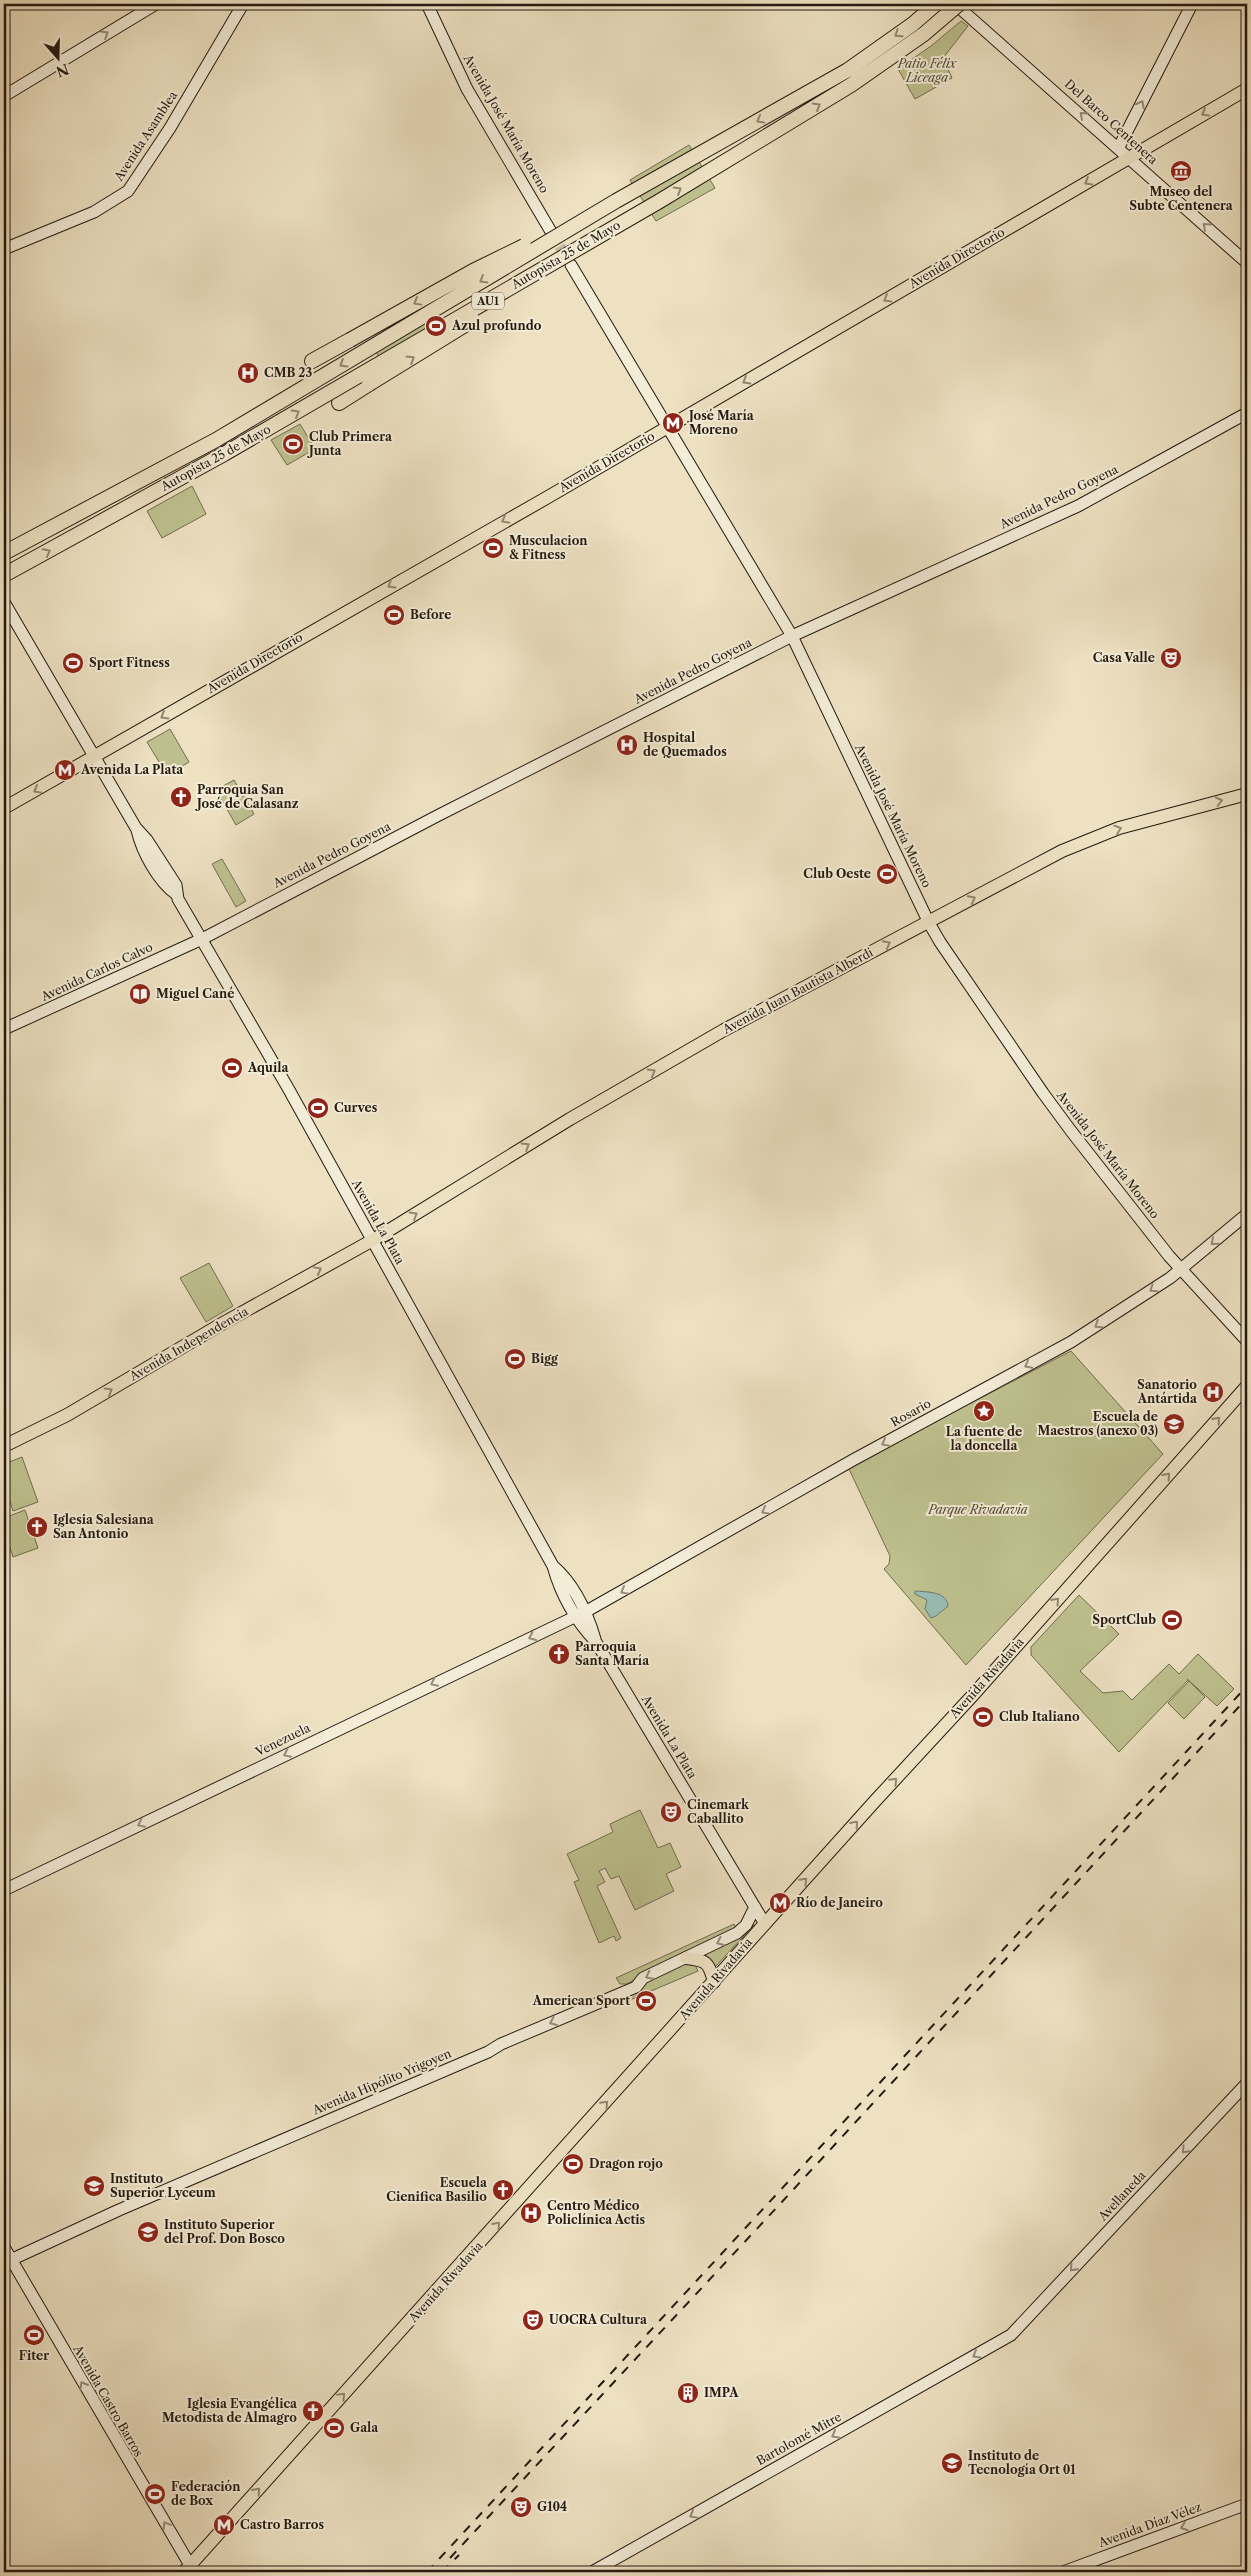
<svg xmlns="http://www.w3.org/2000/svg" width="1251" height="2576" font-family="'Libre Caslon Text',serif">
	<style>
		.green { fill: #bec18f; stroke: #716d4f }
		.water { fill: #99bdb5; stroke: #6a7b73 }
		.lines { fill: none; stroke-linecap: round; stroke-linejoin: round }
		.secondary-tunnel { stroke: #c5b99e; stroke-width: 11; stroke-dasharray: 11 5.5; stroke-linecap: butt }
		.secondary-casing { stroke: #24190f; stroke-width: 13 }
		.primary-casing { stroke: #24190f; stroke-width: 14 }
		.highway-casing { stroke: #24190f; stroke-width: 16 }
		.secondary { stroke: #f3ecd7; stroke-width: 11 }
		.primary { stroke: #ede1c2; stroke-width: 12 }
		.highway { stroke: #ede1c2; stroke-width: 14 }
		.rail { stroke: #24190f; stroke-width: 2; stroke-dasharray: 9 9; stroke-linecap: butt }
		.highway-bridge-casing { stroke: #24190f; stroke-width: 16; stroke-linecap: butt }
		.highway-bridge { stroke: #ede1c2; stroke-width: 14 }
		.oneway { stroke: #968d7d }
		.oneway2 { stroke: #938771 }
		.labels { text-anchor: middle; stroke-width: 4; stroke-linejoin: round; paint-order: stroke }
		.shield { fill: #f3ecd7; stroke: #62584b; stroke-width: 1 }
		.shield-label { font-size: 11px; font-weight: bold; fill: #24190f }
		.park-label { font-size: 12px; font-style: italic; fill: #524b35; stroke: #f3ecd7 }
		.street-label { font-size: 12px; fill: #24190f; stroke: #f3ecd7 }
		.poi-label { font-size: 12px; font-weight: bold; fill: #24190f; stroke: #f3ecd7; text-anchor: start }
	</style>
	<rect width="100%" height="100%" fill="#ede1c2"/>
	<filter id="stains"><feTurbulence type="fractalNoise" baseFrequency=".004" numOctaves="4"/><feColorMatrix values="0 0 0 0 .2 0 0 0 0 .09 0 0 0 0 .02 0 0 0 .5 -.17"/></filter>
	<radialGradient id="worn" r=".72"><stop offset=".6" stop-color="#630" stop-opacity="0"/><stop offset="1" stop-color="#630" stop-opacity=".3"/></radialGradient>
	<path class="green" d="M961 21 968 26 943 58 952 78 915 99 898 69 931 46Z
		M689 145 715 188 656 221 630 180Z
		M427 306 442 332 385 365 368 341Z
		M300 424 315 449 287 465 271 440Z
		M192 486 206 514 162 538 147 511Z
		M170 729 189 762 167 775 147 742Z
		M234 780 254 814 236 825 216 790Z
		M222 859 246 901 236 907 212 864Z
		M209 1263 233 1306 206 1322 180 1278Z
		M1071 1351 1163 1454 966 1665 884 1569 889 1564 890 1556 848 1467Z
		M22 1457 38 1502 13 1511 4 1483V1464Z
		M25 1510 38 1548 13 1557 4 1529V1518Z
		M1079 1595 1119 1634 1080 1671 1103 1693 1123 1691 1132 1700 1169 1664 1179 1674 1198 1654 1234 1689 1217 1706 1187 1679 1188 1680 1119 1752 1031 1655V1647Z
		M1189 1681 1205 1697 1184 1719 1168 1703Z
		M640 1810 658 1848 670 1843 681 1867 666 1874 674 1891 635 1910 619 1876 611 1879 605 1868 599 1871 605 1882 597 1886 621 1938 616 1941 614 1936 599 1943 574 1882 579 1880 567 1854 613 1832 610 1824Z
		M752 1921 754 1925 715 1967 700 1954Z
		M734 1924 737 1931 641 1976 627 1984H620L616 1978Z
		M689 1962 695 1965 698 1971 623 2003 621 1998 642 1984Z"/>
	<path class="water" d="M915 1591C926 1592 947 1591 948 1606L936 1616 931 1618 925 1609 927 1600 915 1594Z"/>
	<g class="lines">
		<path class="secondary-tunnel" d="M551 232 570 263"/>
		<g class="secondary-casing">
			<path id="secondary" d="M427 4 467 89 550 230
				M955 4 1247 263
				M4 96 156 4
				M1119 147 1192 4
				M4 249 94 212 128 191 170 128 243 4
				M571 265 792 636 929 923 940 942 1043 1093 1071 1131 1169 1256 1247 1341
				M4 602 136 828 147 840 176 885 178 899 288 1088 553 1566C561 1595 576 1621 596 1642L765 1924
				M137 830C142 852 158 881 176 894
				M4 1029 202 939 439 815 792 636 1078 506 1247 413
				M553 1566C574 1584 587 1612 595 1639
				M4 1890 585 1612 853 1460 1071 1342 1170 1278 1247 1214
				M4 2247 194 2572
				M4 2263 119 2210 488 2052 501 2044 636 1987 643 1978 737 1933 746 1925 755 1907
				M592 2572 1011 2335 1247 2083
				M1063 2572 1247 2504"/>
		</g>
		<g class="primary-casing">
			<path id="primary" d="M4 808 548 497 1247 89
				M4 1446 67 1415 225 1322 373 1240 570 1119 724 1030 1062 851 1119 828 1247 794
				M686 1958C706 1960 709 1962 714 1982
				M184 2572 875 1801 973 1695 1247 1386"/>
		</g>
		<g class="highway-casing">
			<path id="highway" d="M312 361 350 340
				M339 403 369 384"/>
		</g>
		<use href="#secondary" class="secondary"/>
		<use href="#primary" class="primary"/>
		<use href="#highway" class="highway"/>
		<path class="rail" d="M450 2558 780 2204 1247 1698
			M427 2572 1247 1686
			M442 2572 459 2555"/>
		<g class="highway-bridge-casing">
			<path id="highway-bridge" d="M350 340 473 271 524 246
				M369 384 473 320
				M4 553 216 440 616 201 848 70 913 24 936 4
				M4 575 224 454 658 202 851 85 924 34 959 4"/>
		</g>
		<use href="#highway-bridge" class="highway-bridge"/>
	</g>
	<defs><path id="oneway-chevron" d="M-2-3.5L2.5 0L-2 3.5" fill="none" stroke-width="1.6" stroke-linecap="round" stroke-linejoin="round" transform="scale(1.25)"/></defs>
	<g class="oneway">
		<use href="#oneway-chevron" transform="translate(105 34) rotate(-31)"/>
		<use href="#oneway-chevron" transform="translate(1141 104) rotate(-63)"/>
		<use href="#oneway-chevron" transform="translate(1083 115) rotate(-138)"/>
		<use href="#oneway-chevron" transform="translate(1206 226) rotate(-138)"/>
		<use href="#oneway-chevron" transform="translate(1214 1242) rotate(140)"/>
		<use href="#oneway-chevron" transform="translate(1153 1289) rotate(146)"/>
		<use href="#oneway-chevron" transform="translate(1098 1325) rotate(147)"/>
		<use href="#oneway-chevron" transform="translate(1028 1365) rotate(152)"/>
		<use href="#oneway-chevron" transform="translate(885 1443) rotate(151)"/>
		<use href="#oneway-chevron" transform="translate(765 1511) rotate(151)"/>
		<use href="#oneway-chevron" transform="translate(624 1591) rotate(151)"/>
		<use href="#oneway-chevron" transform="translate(532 1637) rotate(155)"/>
		<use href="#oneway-chevron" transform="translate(434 1683) rotate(154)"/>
		<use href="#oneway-chevron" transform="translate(287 1754) rotate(154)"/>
		<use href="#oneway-chevron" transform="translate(141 1824) rotate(154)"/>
		<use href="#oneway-chevron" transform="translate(720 1942) rotate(155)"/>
		<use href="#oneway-chevron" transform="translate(649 1976) rotate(153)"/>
		<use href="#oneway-chevron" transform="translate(553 2022) rotate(157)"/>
		<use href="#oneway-chevron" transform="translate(1185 2150) rotate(134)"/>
		<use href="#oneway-chevron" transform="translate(1073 2268) rotate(133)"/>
		<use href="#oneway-chevron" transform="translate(976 2355) rotate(150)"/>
		<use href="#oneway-chevron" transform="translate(83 2385) rotate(-120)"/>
		<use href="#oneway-chevron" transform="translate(835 2435) rotate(151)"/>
		<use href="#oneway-chevron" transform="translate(693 2515) rotate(151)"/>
		<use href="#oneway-chevron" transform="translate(166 2525) rotate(-121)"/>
		<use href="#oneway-chevron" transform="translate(1184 2527) rotate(160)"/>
	</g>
	<g class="oneway2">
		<use href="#oneway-chevron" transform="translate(898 34) rotate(145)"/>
		<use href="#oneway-chevron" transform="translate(817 106) rotate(-31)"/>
		<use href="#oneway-chevron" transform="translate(1205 113) rotate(151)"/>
		<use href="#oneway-chevron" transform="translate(760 120) rotate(151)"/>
		<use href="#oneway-chevron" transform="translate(1088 182) rotate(149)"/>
		<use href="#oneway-chevron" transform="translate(678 190) rotate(-31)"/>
		<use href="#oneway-chevron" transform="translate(483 280) rotate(149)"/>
		<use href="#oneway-chevron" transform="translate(887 299) rotate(150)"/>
		<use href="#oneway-chevron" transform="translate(417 302) rotate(151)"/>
		<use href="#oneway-chevron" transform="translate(411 359) rotate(-32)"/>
		<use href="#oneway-chevron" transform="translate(343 364) rotate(149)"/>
		<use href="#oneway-chevron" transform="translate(746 381) rotate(149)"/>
		<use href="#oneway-chevron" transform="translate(296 413) rotate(-30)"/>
		<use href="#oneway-chevron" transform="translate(505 520) rotate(151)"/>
		<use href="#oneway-chevron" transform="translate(47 552) rotate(-28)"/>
		<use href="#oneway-chevron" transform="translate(391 585) rotate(150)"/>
		<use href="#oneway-chevron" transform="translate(164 716) rotate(149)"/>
		<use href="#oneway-chevron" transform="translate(37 790) rotate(151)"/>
		<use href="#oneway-chevron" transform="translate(1219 801) rotate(-14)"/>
		<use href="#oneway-chevron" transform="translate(1118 829) rotate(-19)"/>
		<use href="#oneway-chevron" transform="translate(972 899) rotate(-28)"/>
		<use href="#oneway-chevron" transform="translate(887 944) rotate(-28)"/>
		<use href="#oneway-chevron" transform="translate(652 1072) rotate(-30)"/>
		<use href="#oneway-chevron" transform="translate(526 1146) rotate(-32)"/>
		<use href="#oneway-chevron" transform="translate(414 1215) rotate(-31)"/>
		<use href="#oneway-chevron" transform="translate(318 1270) rotate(-29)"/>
		<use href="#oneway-chevron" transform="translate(109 1391) rotate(-30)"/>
		<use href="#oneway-chevron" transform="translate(1217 1420) rotate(-48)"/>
		<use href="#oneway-chevron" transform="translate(1167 1476) rotate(-48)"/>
		<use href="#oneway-chevron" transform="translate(1056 1601) rotate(-48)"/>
		<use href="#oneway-chevron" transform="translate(894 1781) rotate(-47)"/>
		<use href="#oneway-chevron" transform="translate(855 1824) rotate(-49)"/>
		<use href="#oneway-chevron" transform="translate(804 1881) rotate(-47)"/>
		<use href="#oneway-chevron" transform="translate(605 2104) rotate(-47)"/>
		<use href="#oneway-chevron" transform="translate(497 2225) rotate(-48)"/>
		<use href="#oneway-chevron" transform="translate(342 2396) rotate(-47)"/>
		<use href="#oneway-chevron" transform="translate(257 2491) rotate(-49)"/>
	</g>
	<defs>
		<g id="museum-disc" transform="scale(1.125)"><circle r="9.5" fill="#8f2418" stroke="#f3ecd7"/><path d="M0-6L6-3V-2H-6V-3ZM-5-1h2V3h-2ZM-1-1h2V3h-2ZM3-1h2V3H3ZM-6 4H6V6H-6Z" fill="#fff"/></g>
		<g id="stadium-disc" transform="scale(1.125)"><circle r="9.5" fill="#8f2418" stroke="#f3ecd7"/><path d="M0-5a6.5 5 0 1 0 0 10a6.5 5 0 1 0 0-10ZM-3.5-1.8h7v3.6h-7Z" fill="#fff"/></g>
		<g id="hospital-disc" transform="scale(1.125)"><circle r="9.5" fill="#8f2418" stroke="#f3ecd7"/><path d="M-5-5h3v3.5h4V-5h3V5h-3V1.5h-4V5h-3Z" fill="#fff"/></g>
		<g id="metro-disc" transform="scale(1.125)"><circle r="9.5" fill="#8f2418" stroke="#f3ecd7"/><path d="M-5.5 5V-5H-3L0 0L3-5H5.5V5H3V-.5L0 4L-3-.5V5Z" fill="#fff"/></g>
		<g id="theatre-disc" transform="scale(1.125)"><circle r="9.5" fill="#8f2418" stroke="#f3ecd7"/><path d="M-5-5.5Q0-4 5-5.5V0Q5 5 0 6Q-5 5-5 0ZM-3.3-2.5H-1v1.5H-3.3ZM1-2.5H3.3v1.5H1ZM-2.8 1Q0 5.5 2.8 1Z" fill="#fff"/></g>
		<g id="church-disc" transform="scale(1.125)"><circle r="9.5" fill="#8f2418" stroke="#f3ecd7"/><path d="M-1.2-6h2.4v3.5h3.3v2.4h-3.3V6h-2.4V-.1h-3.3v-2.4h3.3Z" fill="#fff"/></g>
		<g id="library-disc" transform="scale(1.125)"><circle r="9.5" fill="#8f2418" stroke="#f3ecd7"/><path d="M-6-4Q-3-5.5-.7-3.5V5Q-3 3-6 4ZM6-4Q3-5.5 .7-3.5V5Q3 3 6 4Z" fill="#fff"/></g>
		<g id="sight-disc" transform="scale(1.125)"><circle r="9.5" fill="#8f2418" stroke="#f3ecd7"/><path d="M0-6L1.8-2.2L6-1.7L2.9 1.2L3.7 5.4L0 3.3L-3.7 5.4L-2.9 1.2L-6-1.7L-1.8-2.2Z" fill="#fff"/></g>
		<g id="university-disc" transform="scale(1.125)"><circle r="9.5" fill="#8f2418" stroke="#f3ecd7"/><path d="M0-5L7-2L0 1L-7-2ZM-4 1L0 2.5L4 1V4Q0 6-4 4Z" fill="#fff"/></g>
		<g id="building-disc" transform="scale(1.125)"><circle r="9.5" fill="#8f2418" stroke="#f3ecd7"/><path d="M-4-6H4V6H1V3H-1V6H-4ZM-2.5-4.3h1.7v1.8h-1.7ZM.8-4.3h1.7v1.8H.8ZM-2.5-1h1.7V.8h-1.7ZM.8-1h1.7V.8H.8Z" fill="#fff"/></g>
	</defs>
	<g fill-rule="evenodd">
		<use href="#museum-disc" x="1181" y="171"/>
		<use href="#stadium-disc" x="436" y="326"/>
		<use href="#hospital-disc" x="248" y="373"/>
		<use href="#metro-disc" x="673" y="423"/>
		<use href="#stadium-disc" x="293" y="444"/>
		<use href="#stadium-disc" x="493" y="548"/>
		<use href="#stadium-disc" x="394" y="615"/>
		<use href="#theatre-disc" x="1171" y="658"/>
		<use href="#stadium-disc" x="73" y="663"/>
		<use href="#hospital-disc" x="627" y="745"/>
		<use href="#metro-disc" x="65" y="770"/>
		<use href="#church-disc" x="181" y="797"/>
		<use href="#stadium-disc" x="887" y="874"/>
		<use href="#library-disc" x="140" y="994"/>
		<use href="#stadium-disc" x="232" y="1068"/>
		<use href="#stadium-disc" x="318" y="1108"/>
		<use href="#stadium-disc" x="515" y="1359"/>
		<use href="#hospital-disc" x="1213" y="1392"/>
		<use href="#sight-disc" x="984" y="1411"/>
		<use href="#university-disc" x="1174" y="1424"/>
		<use href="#church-disc" x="37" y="1527"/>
		<use href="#stadium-disc" x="1172" y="1620"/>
		<use href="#church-disc" x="559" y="1654"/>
		<use href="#stadium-disc" x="983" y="1717"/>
		<use href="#theatre-disc" x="671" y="1812"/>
		<use href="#metro-disc" x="780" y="1903"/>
		<use href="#stadium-disc" x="646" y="2001"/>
		<use href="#stadium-disc" x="573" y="2164"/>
		<use href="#university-disc" x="94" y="2186"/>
		<use href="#church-disc" x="503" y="2190"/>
		<use href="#hospital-disc" x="531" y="2213"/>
		<use href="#university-disc" x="148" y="2232"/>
		<use href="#theatre-disc" x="533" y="2320"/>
		<use href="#stadium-disc" x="34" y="2335"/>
		<use href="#building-disc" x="688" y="2393"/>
		<use href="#church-disc" x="313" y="2411"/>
		<use href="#stadium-disc" x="334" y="2428"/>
		<use href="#university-disc" x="952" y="2463"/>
		<use href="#stadium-disc" x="155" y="2494"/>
		<use href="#theatre-disc" x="521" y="2507"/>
		<use href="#metro-disc" x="224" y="2525"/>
	</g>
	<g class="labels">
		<rect class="shield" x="472" y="292.5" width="32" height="17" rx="4"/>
		<g class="shield-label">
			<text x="488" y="305">AU1</text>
		</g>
		<g class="park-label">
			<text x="927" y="68">Patio Félix<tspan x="927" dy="14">Liceaga</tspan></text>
			<text x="978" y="1514">Parque Rivadavia</text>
		</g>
		<g class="street-label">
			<text transform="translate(1111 122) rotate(42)" y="4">Del Barco Centenera</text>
			<text transform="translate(506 124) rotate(60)" y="4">Avenida José María Moreno</text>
			<text transform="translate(146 136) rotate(-57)" y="4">Avenida Asamblea</text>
			<text transform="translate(566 255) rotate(-30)" y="4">Autopista 25 de Mayo</text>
			<text transform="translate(957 258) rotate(-30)" y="4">Avenida Directorio</text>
			<text transform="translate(216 458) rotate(-29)" y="4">Autopista 25 de Mayo</text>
			<text transform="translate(607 462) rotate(-30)" y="4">Avenida Directorio</text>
			<text transform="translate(1059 497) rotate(-26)" y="4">Avenida Pedro Goyena</text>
			<text transform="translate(255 663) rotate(-30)" y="4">Avenida Directorio</text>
			<text transform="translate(693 671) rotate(-27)" y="4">Avenida Pedro Goyena</text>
			<text transform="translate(893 816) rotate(64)" y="4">Avenida José María Moreno</text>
			<text transform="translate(332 855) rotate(-27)" y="4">Avenida Pedro Goyena</text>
			<text transform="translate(97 972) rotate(-25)" y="4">Avenida Carlos Calvo</text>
			<text transform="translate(798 991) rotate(-28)" y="4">Avenida Juan Bautista Alberdi</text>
			<text transform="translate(1108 1155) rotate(52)" y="4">Avenida José María Moreno</text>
			<text transform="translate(378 1222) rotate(61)" y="4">Avenida La Plata</text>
			<text transform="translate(189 1344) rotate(-30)" y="4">Avenida Independencia</text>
			<text transform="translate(911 1413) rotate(-29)" y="4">Rosario</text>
			<text transform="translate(987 1678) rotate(-48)" y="4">Avenida Rivadavia</text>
			<text transform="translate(669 1737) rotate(59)" y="4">Avenida La Plata</text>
			<text transform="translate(283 1740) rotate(-26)" y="4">Venezuela</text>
			<text transform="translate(716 1979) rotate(-49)" y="4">Avenida Rivadavia</text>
			<text transform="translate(382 2082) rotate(-23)" y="4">Avenida Hipólito Yrigoyen</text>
			<text transform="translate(1122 2196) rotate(-47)" y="4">Avellaneda</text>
			<text transform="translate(446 2282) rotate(-48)" y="4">Avenida Rivadavia</text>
			<text transform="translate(108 2401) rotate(60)" y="4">Avenida Castro Barros</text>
			<text transform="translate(799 2439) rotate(-29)" y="4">Bartolomé Mitre</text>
			<text transform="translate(1150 2525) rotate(-20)" y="4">Avenida Díaz Vélez</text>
		</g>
		<g class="poi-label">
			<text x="1181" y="196" text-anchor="middle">Museo del<tspan x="1181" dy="14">Subte Centenera</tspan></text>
			<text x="452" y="330">Azul profundo</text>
			<text x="264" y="377">CMB 23</text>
			<text x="689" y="420">José María<tspan x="689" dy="14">Moreno</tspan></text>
			<text x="309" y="441">Club Primera<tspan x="309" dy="14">Junta</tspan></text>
			<text x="509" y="545">Musculacion<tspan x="509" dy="14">&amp; Fitness</tspan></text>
			<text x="410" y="619">Before</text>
			<text x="1155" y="662" text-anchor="end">Casa Valle</text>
			<text x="89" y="667">Sport Fitness</text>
			<text x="643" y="742">Hospital<tspan x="643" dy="14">de Quemados</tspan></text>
			<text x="81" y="774">Avenida La Plata</text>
			<text x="197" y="794">Parroquia San<tspan x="197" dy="14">José de Calasanz</tspan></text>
			<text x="871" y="878" text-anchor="end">Club Oeste</text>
			<text x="156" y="998">Miguel Cané</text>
			<text x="248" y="1072">Aquila</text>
			<text x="334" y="1112">Curves</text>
			<text x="531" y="1363">Bigg</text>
			<text x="1197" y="1389" text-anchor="end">Sanatorio<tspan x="1197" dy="14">Antártida</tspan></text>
			<text x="1158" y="1421" text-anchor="end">Escuela de<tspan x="1158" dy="14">Maestros (anexo 03)</tspan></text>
			<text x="984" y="1436" text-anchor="middle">La fuente de<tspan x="984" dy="14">la doncella</tspan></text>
			<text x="53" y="1524">Iglesia Salesiana<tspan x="53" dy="14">San Antonio</tspan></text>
			<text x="1156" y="1624" text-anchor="end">SportClub</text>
			<text x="575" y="1651">Parroquia<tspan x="575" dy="14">Santa María</tspan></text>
			<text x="999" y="1721">Club Italiano</text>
			<text x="687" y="1809">Cinemark<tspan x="687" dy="14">Caballito</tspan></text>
			<text x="796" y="1907">Río de Janeiro</text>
			<text x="630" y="2005" text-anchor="end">American Sport</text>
			<text x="589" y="2168">Dragon rojo</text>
			<text x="110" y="2183">Instituto<tspan x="110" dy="14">Superior Lyceum</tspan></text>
			<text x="487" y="2187" text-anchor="end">Escuela<tspan x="487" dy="14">Cienifica Basilio</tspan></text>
			<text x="547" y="2210">Centro Médico<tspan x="547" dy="14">Policlínica Actis</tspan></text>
			<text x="164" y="2229">Instituto Superior<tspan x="164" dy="14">del Prof. Don Bosco</tspan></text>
			<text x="549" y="2324">UOCRA Cultura</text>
			<text x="34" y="2360" text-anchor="middle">Fiter</text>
			<text x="704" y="2397">IMPA</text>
			<text x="297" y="2408" text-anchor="end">Iglesia Evangélica<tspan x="297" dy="14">Metodista de Almagro</tspan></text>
			<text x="350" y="2432">Gala</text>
			<text x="968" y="2460">Instituto de<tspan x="968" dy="14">Tecnología Ort 01</tspan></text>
			<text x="171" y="2491">Federación<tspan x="171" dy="14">de Box</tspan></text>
			<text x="537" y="2511">G104</text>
			<text x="240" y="2529">Castro Barros</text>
		</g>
	</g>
	<rect width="1251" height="2576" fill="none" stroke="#ede1c2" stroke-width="20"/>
	<rect x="5" y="5" width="1241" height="2566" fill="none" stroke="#24190f" stroke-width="2.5"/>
	<rect x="10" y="10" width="1231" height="2556" fill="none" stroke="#24190f"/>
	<g transform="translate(58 58) rotate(160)" stroke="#f3ecd7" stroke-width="4" paint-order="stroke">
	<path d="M0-4L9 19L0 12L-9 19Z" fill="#24190f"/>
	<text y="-8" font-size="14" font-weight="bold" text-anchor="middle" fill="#24190f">N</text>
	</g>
	<rect width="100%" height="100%" filter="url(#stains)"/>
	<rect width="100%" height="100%" fill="url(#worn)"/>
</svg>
